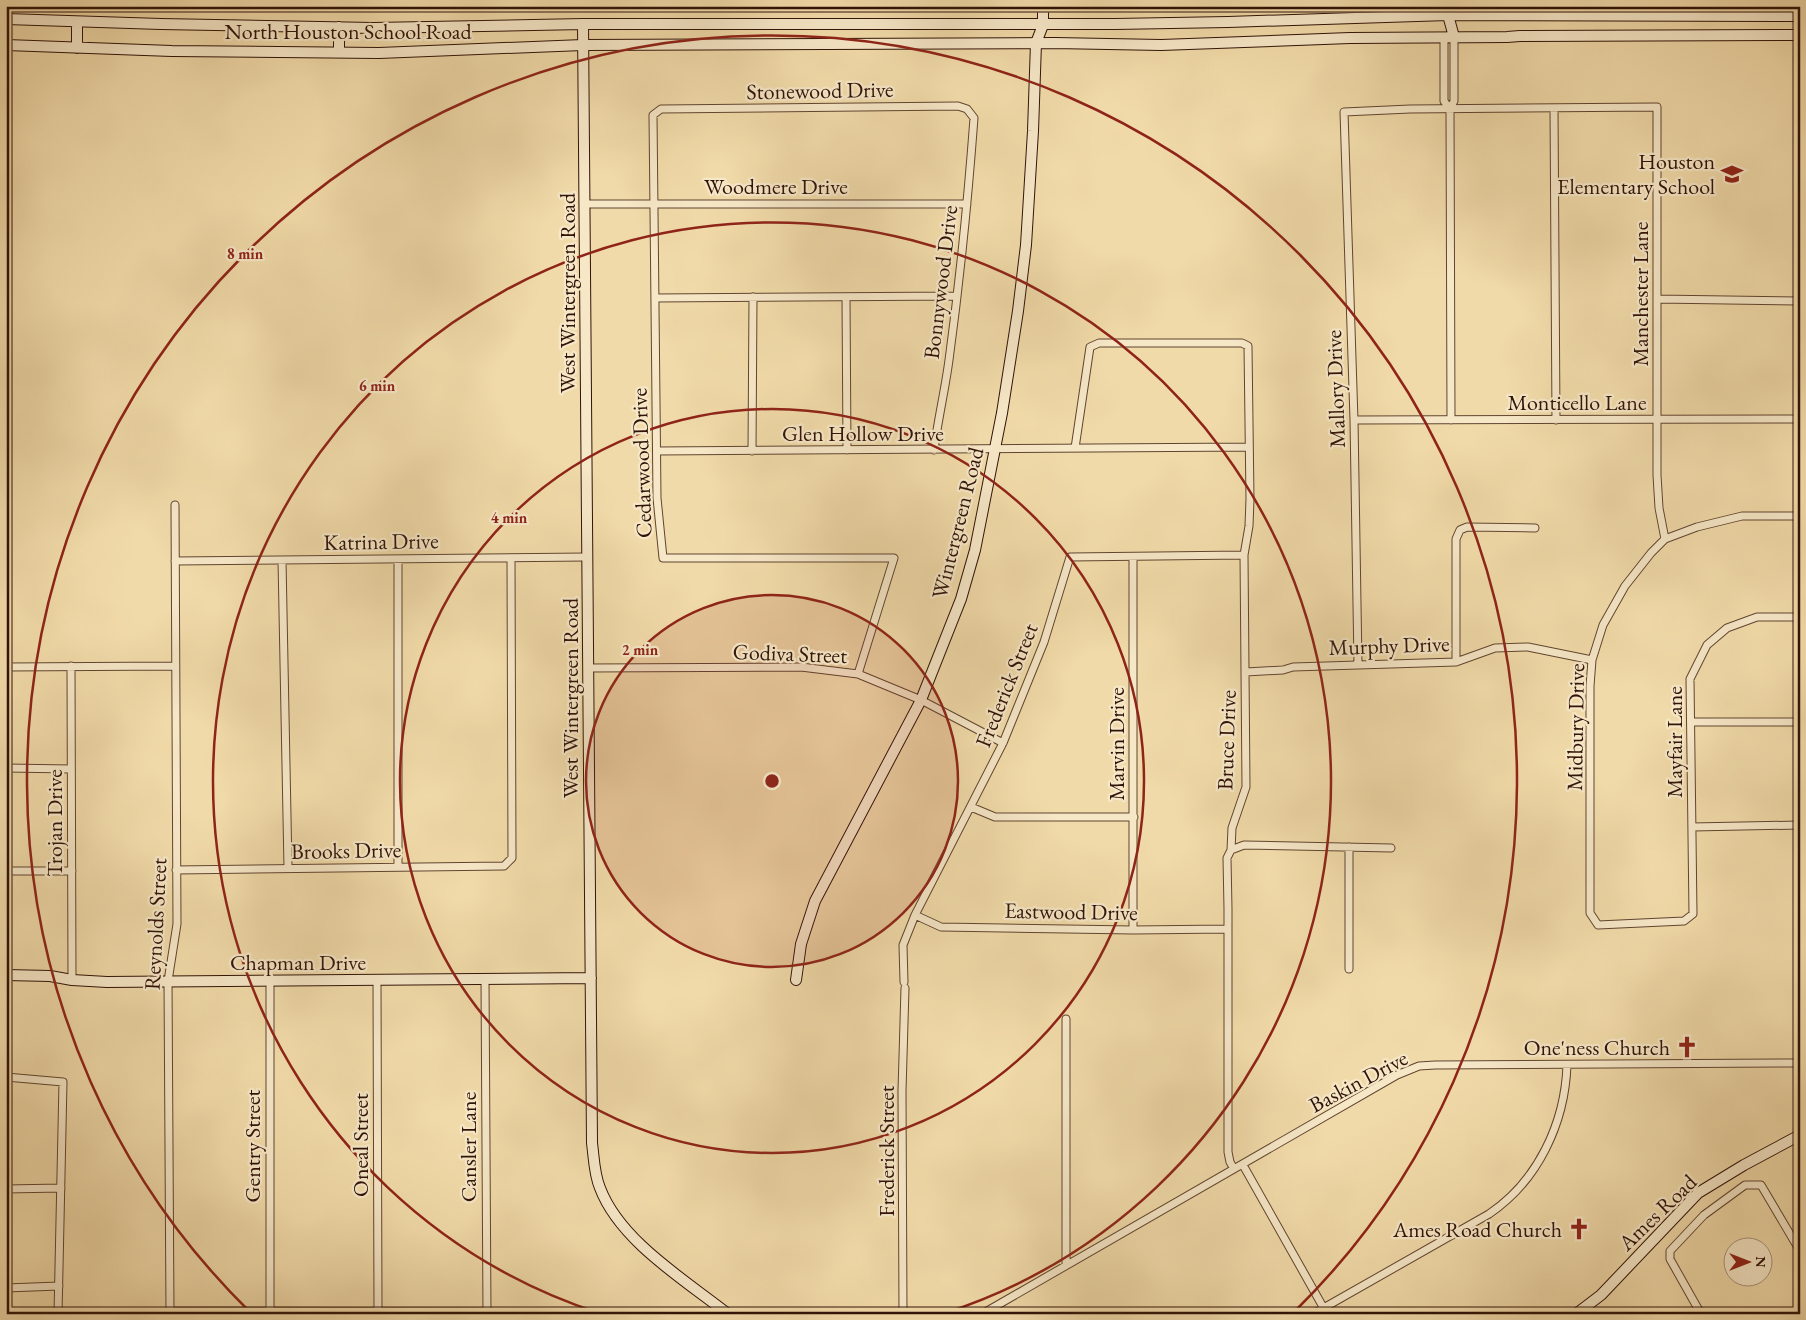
<svg xmlns="http://www.w3.org/2000/svg" width="1806" height="1320" font-family="'EB Garamond',serif">
	<style>
		.lines { fill: none; stroke-linecap: round; stroke-linejoin: round }
		.street-casing { stroke: #604530; stroke-width: 9 }
		.secondary-casing { stroke: #301308; stroke-width: 12 }
		.street { stroke: #f6e7c7; stroke-width: 7 }
		.secondary { stroke: #f6e7c7; stroke-width: 10 }
		.ring { fill: none; stroke: #8f2418; stroke-width: 2.5 }
		.labels { text-anchor: middle; stroke-width: 4.5; stroke-linejoin: round; paint-order: stroke }
		.street-label { font-size: 22px; fill: #301308; stroke: #f6e7c7 }
		.poi-label { font-size: 22px; fill: #301308; stroke: #f6e7c7; text-anchor: end }
		.centre { fill: #8f2418; stroke: #f6e7c7; stroke-width: 2.5 }
		.ring-label { font-size: 15px; text-anchor: middle; font-weight: bold; fill: #8f2418; stroke: #f6e7c7; stroke-width: 4.5; stroke-linejoin: round; paint-order: stroke }
	</style>
	<rect width="100%" height="100%" fill="#f1daa9"/>
	<filter id="stains"><feTurbulence type="fractalNoise" baseFrequency=".004" numOctaves="4"/><feColorMatrix values="0 0 0 0 .2 0 0 0 0 .09 0 0 0 0 .02 0 0 0 .5 -.17"/></filter>
	<radialGradient id="worn" r=".72"><stop offset=".6" stop-color="#630" stop-opacity="0"/><stop offset="1" stop-color="#630" stop-opacity=".3"/></radialGradient>
	<g class="lines">
		<g class="street-casing">
			<path id="street" d="M1444 37V101L1450 109
				M1554 108 1556 420
				M585 204H967
				M846 297 847 450
				M655 298 956 296
				M1657 299 1800 301
				M1354 420 1800 419
				M1451 420 1450 109 1454 101V37
				M1075 448 1090 347 1099 343H1242L1248 346 1250 499 1249 526 1244 555 1246 787 1232 828 1231 850 1227 858 1228 909V1152L1230 1162 1234 1169
				M657 451 1249 447
				M752 451 753 297
				M1800 516H1742L1697 527 1665 539 1651 553 1625 586 1603 625 1592 660 1590 686V913L1598 925 1684 921 1693 914 1690 679 1707 645 1727 628 1757 617H1800
				M398 559V867
				M282 560 288 868
				M175 561 587 557
				M1456 662V539L1460 530 1467 527 1535 528
				M1358 665 1354 420 1344 112 1410 109 1657 107V475L1659 508 1665 539
				M71 666 72 980
				M6 667 175 666
				M588 668 801 667 858 674 921 700 1003 743
				M1246 672 1283 670 1293 667 1456 662 1495 648 1528 647 1592 660
				M858 674 894 558H663L657 498 653 115 661 109 958 106 967 109 974 118C968 199 960 279 949 360 945 390 938 419 934 450
				M1691 722H1800
				M6 768 71 769
				M971 807 995 817H1134
				M1692 827 1800 825
				M1349 847V969
				M1231 850 1244 845 1391 848
				M176 870 504 866 512 858 511 558
				M6 871H72
				M915 915 941 927 1133 930 1228 929
				M1133 930V557
				M485 979 487 1314
				M377 980 378 1311
				M270 981V1311
				M904 982 903 945 915 915 1003 743 1044 642 1070 557 1244 555
				M1066 1019V1265
				M6 1077 63 1082 58 1314
				M1243 1165 1327 1314
				M6 1189 61 1188
				M6 1288 59 1286
				M170 1311 487 1312
				M170 1314 168 981 177 924 175 505
				M903 1314 902 1091 905 988
				M982 1314 1397 1075 1419 1066 1435 1065 1800 1063
				M1313 1314 1489 1214C1538 1181 1565 1123 1567 1065
				M1701 1314 1670 1259V1251L1704 1215 1745 1185H1761L1800 1251"/>
		</g>
		<g class="secondary-casing">
			<path id="secondary" d="M1448 15 1454 37
				M6 19 161 24 373 28 583 24H1115L1228 22 1448 15 1800 16
				M583 24 592 1143C594 1158 594 1174 600 1188 620 1241 685 1280 728 1314
				M339 27V52
				M6 45 172 51 379 53 583 45 1055 43 1161 45 1350 38 1507 37 1520 36 1800 35
				M77 48V22
				M6 975 50 976 72 980 107 982 591 978
				M796 980 801 944 815 901 921 700 961 599 975 550 1002 413 1018 311 1026 245 1033 131 1036 43 1043 25V6
				M1576 1314 1601 1295 1698 1193 1744 1165 1800 1135"/>
		</g>
		<use href="#street" class="street"/>
		<use href="#secondary" class="secondary"/>
	</g>
	<circle cx="772" cy="781" r="186" fill="#8f2418" fill-opacity=".12"/>
	<g class="ring">
		<circle cx="772" cy="781" r="186"/>
		<circle cx="772" cy="781" r="372"/>
		<path d="M599 1313A559 559 0 1 1 945 1313"/>
		<path d="M250 1312A745 745 0 1 1 1294 1312"/>
	</g>
	<defs>
		<g id="school-bare" transform="scale(1.725)"><path d="M0-5L7-2L0 1L-7-2ZM-4 1L0 2.5L4 1V4Q0 6-4 4Z" fill="#8f2418" stroke="#f6e7c7" stroke-width="2.5" paint-order="stroke"/></g>
		<g id="church-bare" transform="scale(1.725)"><path d="M-1.2-6h2.4v3.5h3.3v2.4h-3.3V6h-2.4V-.1h-3.3v-2.4h3.3Z" fill="#8f2418" stroke="#f6e7c7" stroke-width="2.5" paint-order="stroke"/></g>
	</defs>
	<g fill-rule="evenodd">
		<use href="#school-bare" x="1732" y="174"/>
		<use href="#church-bare" x="1687" y="1047"/>
		<use href="#church-bare" x="1579" y="1229"/>
	</g>
	<g class="labels">
		<g class="street-label">
			<text x="348" y="39">North Houston School Road</text>
			<text transform="translate(820 90) rotate(-1)" y="8">Stonewood Drive</text>
			<text x="776" y="194">Woodmere Drive</text>
			<text transform="translate(940 282) rotate(-83)" y="8">Bonnywood Drive</text>
			<text transform="translate(567 293) rotate(-90)" y="8">West Wintergreen Road</text>
			<text transform="translate(1640 294) rotate(-90)" y="8">Manchester Lane</text>
			<text transform="translate(1335 389) rotate(-92)" y="8">Mallory Drive</text>
			<text x="1577" y="410">Monticello Lane</text>
			<text x="863" y="441">Glen Hollow Drive</text>
			<text transform="translate(641 463) rotate(-92)" y="8">Cedarwood Drive</text>
			<text transform="translate(957 523) rotate(-76)" y="8">Wintergreen Road</text>
			<text transform="translate(381 541) rotate(-1)" y="8">Katrina Drive</text>
			<text transform="translate(1389 645) rotate(-2)" y="8">Murphy Drive</text>
			<text transform="translate(790 653) rotate(2)" y="8">Godiva Street</text>
			<text transform="translate(1006 685) rotate(-68)" y="8">Frederick Street</text>
			<text transform="translate(570 698) rotate(-90)" y="8">West Wintergreen Road</text>
			<text transform="translate(1575 727) rotate(-89)" y="8">Midbury Drive</text>
			<text transform="translate(1226 740) rotate(-88)" y="8">Bruce Drive</text>
			<text transform="translate(1674 742) rotate(-90)" y="8">Mayfair Lane</text>
			<text transform="translate(1116 744) rotate(-90)" y="8">Marvin Drive</text>
			<text transform="translate(54 823) rotate(-90)" y="8">Trojan Drive</text>
			<text transform="translate(346 850) rotate(-1)" y="8">Brooks Drive</text>
			<text transform="translate(1071 911) rotate(1)" y="8">Eastwood Drive</text>
			<text transform="translate(155 924) rotate(-87)" y="8">Reynolds Street</text>
			<text x="298" y="970">Chapman Drive</text>
			<text transform="translate(1358 1081) rotate(-28)" y="8">Baskin Drive</text>
			<text transform="translate(360 1145) rotate(-90)" y="8">Oneal Street</text>
			<text transform="translate(252 1146) rotate(-90)" y="8">Gentry Street</text>
			<text transform="translate(468 1147) rotate(-90)" y="8">Cansler Lane</text>
			<text transform="translate(886 1151) rotate(-90)" y="8">Frederick Street</text>
			<text transform="translate(1657 1212) rotate(-44)" y="8">Ames Road</text>
		</g>
		<g class="poi-label">
			<text x="1715" y="169">Houston<tspan x="1715" dy="25">Elementary School</tspan></text>
			<text x="1670" y="1055">One'ness Church</text>
			<text x="1562" y="1237">Ames Road Church</text>
		</g>
	</g>
	<circle cx="772" cy="781" r="8" class="centre"/>
	<g class="ring-label">
		<text x="245" y="259">8 min</text>
		<text x="377" y="391">6 min</text>
		<text x="509" y="523">4 min</text>
		<text x="640" y="655">2 min</text>
	</g>
	<rect width="1806" height="1320" fill="none" stroke="#f1daa9" stroke-width="25"/>
	<rect x="8" y="8" width="1791" height="1305" fill="none" stroke="#301308" stroke-width="2.5"/>
	<rect x="12" y="12" width="1781" height="1295" fill="none" stroke="#301308"/>
	<g transform="translate(1748 1262) rotate(90)"><circle r="24" fill="#f6e7c7" stroke="#a7927b"/>
	<path d="M0-4L9 19L0 12L-9 19Z" fill="#8f2418"/>
	<text y="-8" font-size="14" font-weight="bold" text-anchor="middle" fill="#301308">N</text>
	</g>
	<rect width="100%" height="100%" filter="url(#stains)"/>
	<rect width="100%" height="100%" fill="url(#worn)"/>
</svg>
